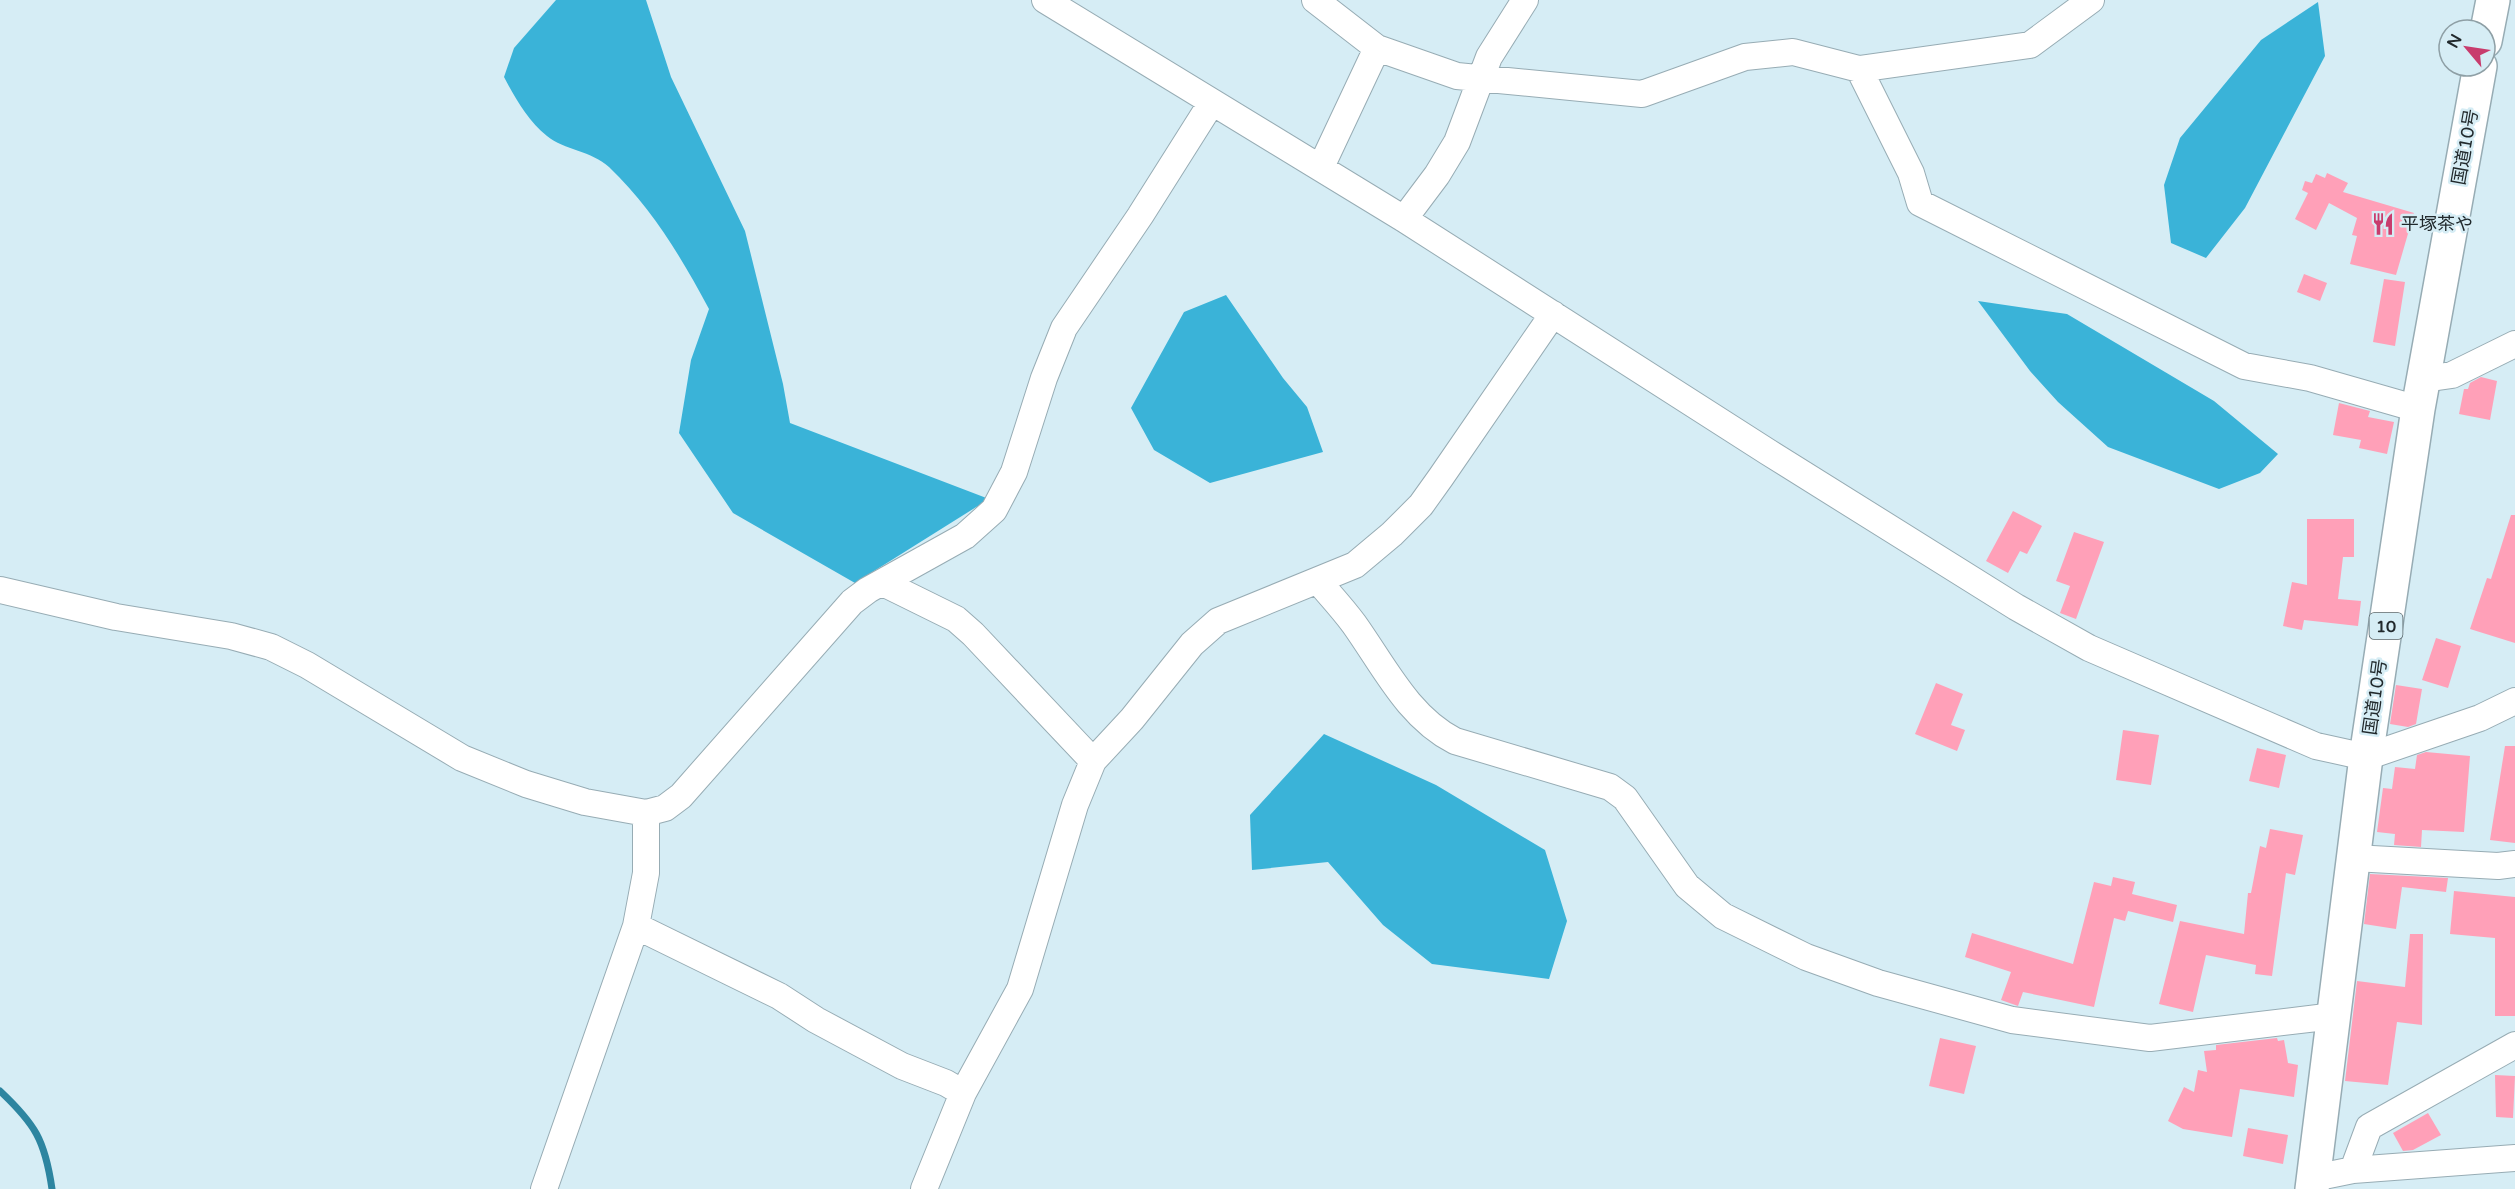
<svg xmlns="http://www.w3.org/2000/svg" width="2515" height="1189" font-family="'Varela Round','Noto Sans JP',sans-serif">
	<style>
		.forest { fill: #3ab3d8 }
		.lines { fill: none; stroke-linecap: round; stroke-linejoin: round }
		.stream { stroke: #2d85a0; stroke-width: 7 }
		.building { fill: #ffa0b8 }
		.minor-casing { stroke: #97acb4; stroke-width: 28 }
		.highway-casing { stroke: #97acb4; stroke-width: 36 }
		.minor { stroke: #fff; stroke-width: 26 }
		.highway { stroke: #fff; stroke-width: 33 }
		.labels { text-anchor: middle; stroke-width: 5; stroke-linejoin: round; paint-order: stroke }
		.shield { fill: #d6edf5; stroke: #576468; stroke-width: 1.5 }
		.shield-label { font-size: 16px; font-weight: bold; fill: #21292c }
		.street-label { font-size: 18px; fill: #21292c; stroke: #d6edf5 }
		.poi-label { font-size: 18px; fill: #21292c; stroke: #d6edf5; text-anchor: start }
	</style>
	<rect width="100%" height="100%" fill="#d6edf5"/>
	<path class="forest" d="M556 0H646L671 77 745 231 783 384 790 423 989 499 855 583 733 513 679 433 691 360 709 309C681 257 652 208 609 167 592 151 564 150 547 136 528 121 515 98 504 77L514 48Z
		M2318 2 2325 56 2245 208 2206 258 2171 243 2164 185 2180 138 2261 40Z
		M1226 295 1283 378 1307 407 1323 452 1210 483 1154 450 1131 408 1184 312Z
		M1978 301 2067 314 2214 401 2278 454 2260 473 2219 489 2108 447 2058 402 2030 371Z
		M1324 734 1436 785 1545 850 1567 921 1549 979 1432 964 1383 925 1328 862 1252 870 1250 815Z"/>
	<g class="lines">
		<path class="stream" d="M0 1091C35 1124 45 1140 52 1189"/>
	</g>
	<path class="building" d="M2327 173 2348 183 2343 192 2414 213 2396 275 2350 264 2357 236 2352 235 2357 218 2329 203 2316 230 2295 219 2308 193 2302 190 2305 181 2312 183 2316 174 2325 178Z
		M2304 274 2327 283 2320 301 2297 292Z
		M2384 279 2405 282 2395 346 2373 342Z
		M2481 377 2497 381 2490 420 2459 414 2464 389H2468L2470 383Z
		M2339 403 2370 411 2368 417 2394 422 2387 454 2359 448 2361 440 2333 435Z
		M2013 511 2042 526 2027 554 2020 551 2008 573 1986 561Z
		M2511 515H2515V643L2470 629 2487 578 2491 579Z
		M2307 519H2354V557H2343L2338 599 2361 601 2358 626 2304 620 2302 630 2283 626 2292 582 2307 585Z
		M2074 532 2104 542 2076 619 2060 613 2070 586 2056 581Z
		M2436 638 2461 646 2448 688 2422 680Z
		M1936 683 1963 694 1951 725 1965 730 1957 751 1915 734Z
		M2396 685 2422 689 2416 724 2408 727 2390 724Z
		M2123 730 2159 735 2151 785 2116 780Z
		M2505 746H2515V843L2490 840Z
		M2257 748 2286 755 2279 788 2249 781Z
		M2426 752 2470 756 2464 832 2422 830 2421 847 2394 845 2395 834 2377 832 2383 788 2392 789 2395 767 2415 769 2417 755Z
		M2270 829 2303 835 2295 875 2286 873 2272 976 2255 974 2256 965 2206 955 2193 1012 2159 1004 2180 921 2244 934 2248 893H2251L2260 846 2266 848Z
		M2370 874 2448 878 2446 892 2402 887 2396 929 2364 924Z
		M2113 877 2135 882 2132 894 2177 905 2173 922 2128 911 2125 921 2114 918 2094 1007 2023 992 2018 1006 2001 1000 2011 972 1965 957 1972 933 2073 964 2094 882 2111 886Z
		M2454 891 2515 897V1016H2495V938L2450 934Z
		M2410 934H2423L2422 1025 2397 1022 2388 1085 2345 1081 2357 981 2405 987Z
		M1940 1038 1976 1046 1964 1094 1929 1086Z
		M2277 1038 2278 1041 2284 1040 2288 1063 2298 1065 2294 1097 2240 1089 2232 1137 2183 1129 2168 1121 2184 1087 2194 1092 2198 1070 2207 1072 2204 1051 2216 1050V1045Z
		M2495 1075 2515 1076 2513 1118 2496 1117Z
		M2428 1113 2441 1135 2413 1150 2403 1151 2393 1133Z
		M2248 1128 2288 1135 2283 1164 2243 1156Z"/>
	<g class="lines">
		<g class="minor-casing">
			<path id="minor" d="M1045 0 1404 219 1768 452 2016 607 2089 648 2316 746 2366 757 2480 718 2515 701
				M1315 0 1377 48 1457 76 1642 94 1745 57 1793 52 1859 69 1911 173 1920 203 2244 366 2310 378 2418 409
				M1859 69 2030 45 2091 0
				M1321 167 1377 48
				M1404 219 1437 175 1457 142 1489 57 1525 0
				M2424 379 2452 375 2515 344
				M1318 581C1330 595 1343 609 1354 624 1384 666 1408 717 1455 741L1610 787 1625 798 1687 886 1723 916 1806 957 1878 983 2012 1020 2150 1038 2334 1016
				M883 583 956 619 973 634 1093 761
				M0 590 116 617 231 636 271 647 307 665 462 758 526 784 585 802 646 813 665 808 681 796 852 602 868 590 965 536 994 510 1014 472 1044 378 1064 328 1140 216 1212 102
				M2354 858 2498 866 2515 864
				M636 926 779 996 816 1020 902 1066 946 1083 963 1093
				M2353 1170 2369 1127 2515 1045
				M2314 1178 2353 1170 2515 1158
				M544 1189 636 926 646 873V813
				M924 1189 963 1093 1020 989 1075 805 1093 761 1132 719 1192 644 1218 621 1355 565 1392 534 1421 505 1441 477 1553 314"/>
		</g>
		<g class="highway-casing">
			<path id="highway" d="M2485 41 2493 0
				M2312 1189 2366 757 2418 409 2480 66"/>
		</g>
		<use href="#minor" class="minor"/>
		<use href="#highway" class="highway"/>
	</g>
	<defs>
		<g id="restaurant-bare" transform="scale(1.8)"><path d="M-5-6h1v4h1v-4h1v4h1v-4h1v5L-1.5 .5V6h-2V.5L-5-1ZM5-6V6H3V1.5H1.5Q1.5-4 5-6Z" fill="#c83c6d" stroke="#d6edf5" stroke-width="2.5" paint-order="stroke"/></g>
	</defs>
	<g fill-rule="evenodd">
		<use href="#restaurant-bare" x="2383" y="224"/>
	</g>
	<g class="labels">
		<rect class="shield" x="2369.5" y="613" width="33" height="26" rx="4.5"/>
		<g class="shield-label">
			<text x="2386" y="632">10</text>
		</g>
		<g class="street-label">
			<text transform="translate(2465 147) rotate(-80)" y="6">国道10号</text>
			<text transform="translate(2375 697) rotate(-82)" y="6">国道10号</text>
		</g>
		<g class="poi-label">
			<text x="2401" y="230">平塚茶や</text>
		</g>
	</g>
	<g transform="translate(2467 48) rotate(299)"><circle r="28" fill="#d6edf5" stroke="#8e9fa5" stroke-width="1.5"/>
	<path d="M0-4.5L10 22L0 15L-10 22Z" fill="#c83c6d"/>
	<text y="-9" font-size="16" font-weight="bold" text-anchor="middle" fill="#21292c">N</text>
	</g>
</svg>
